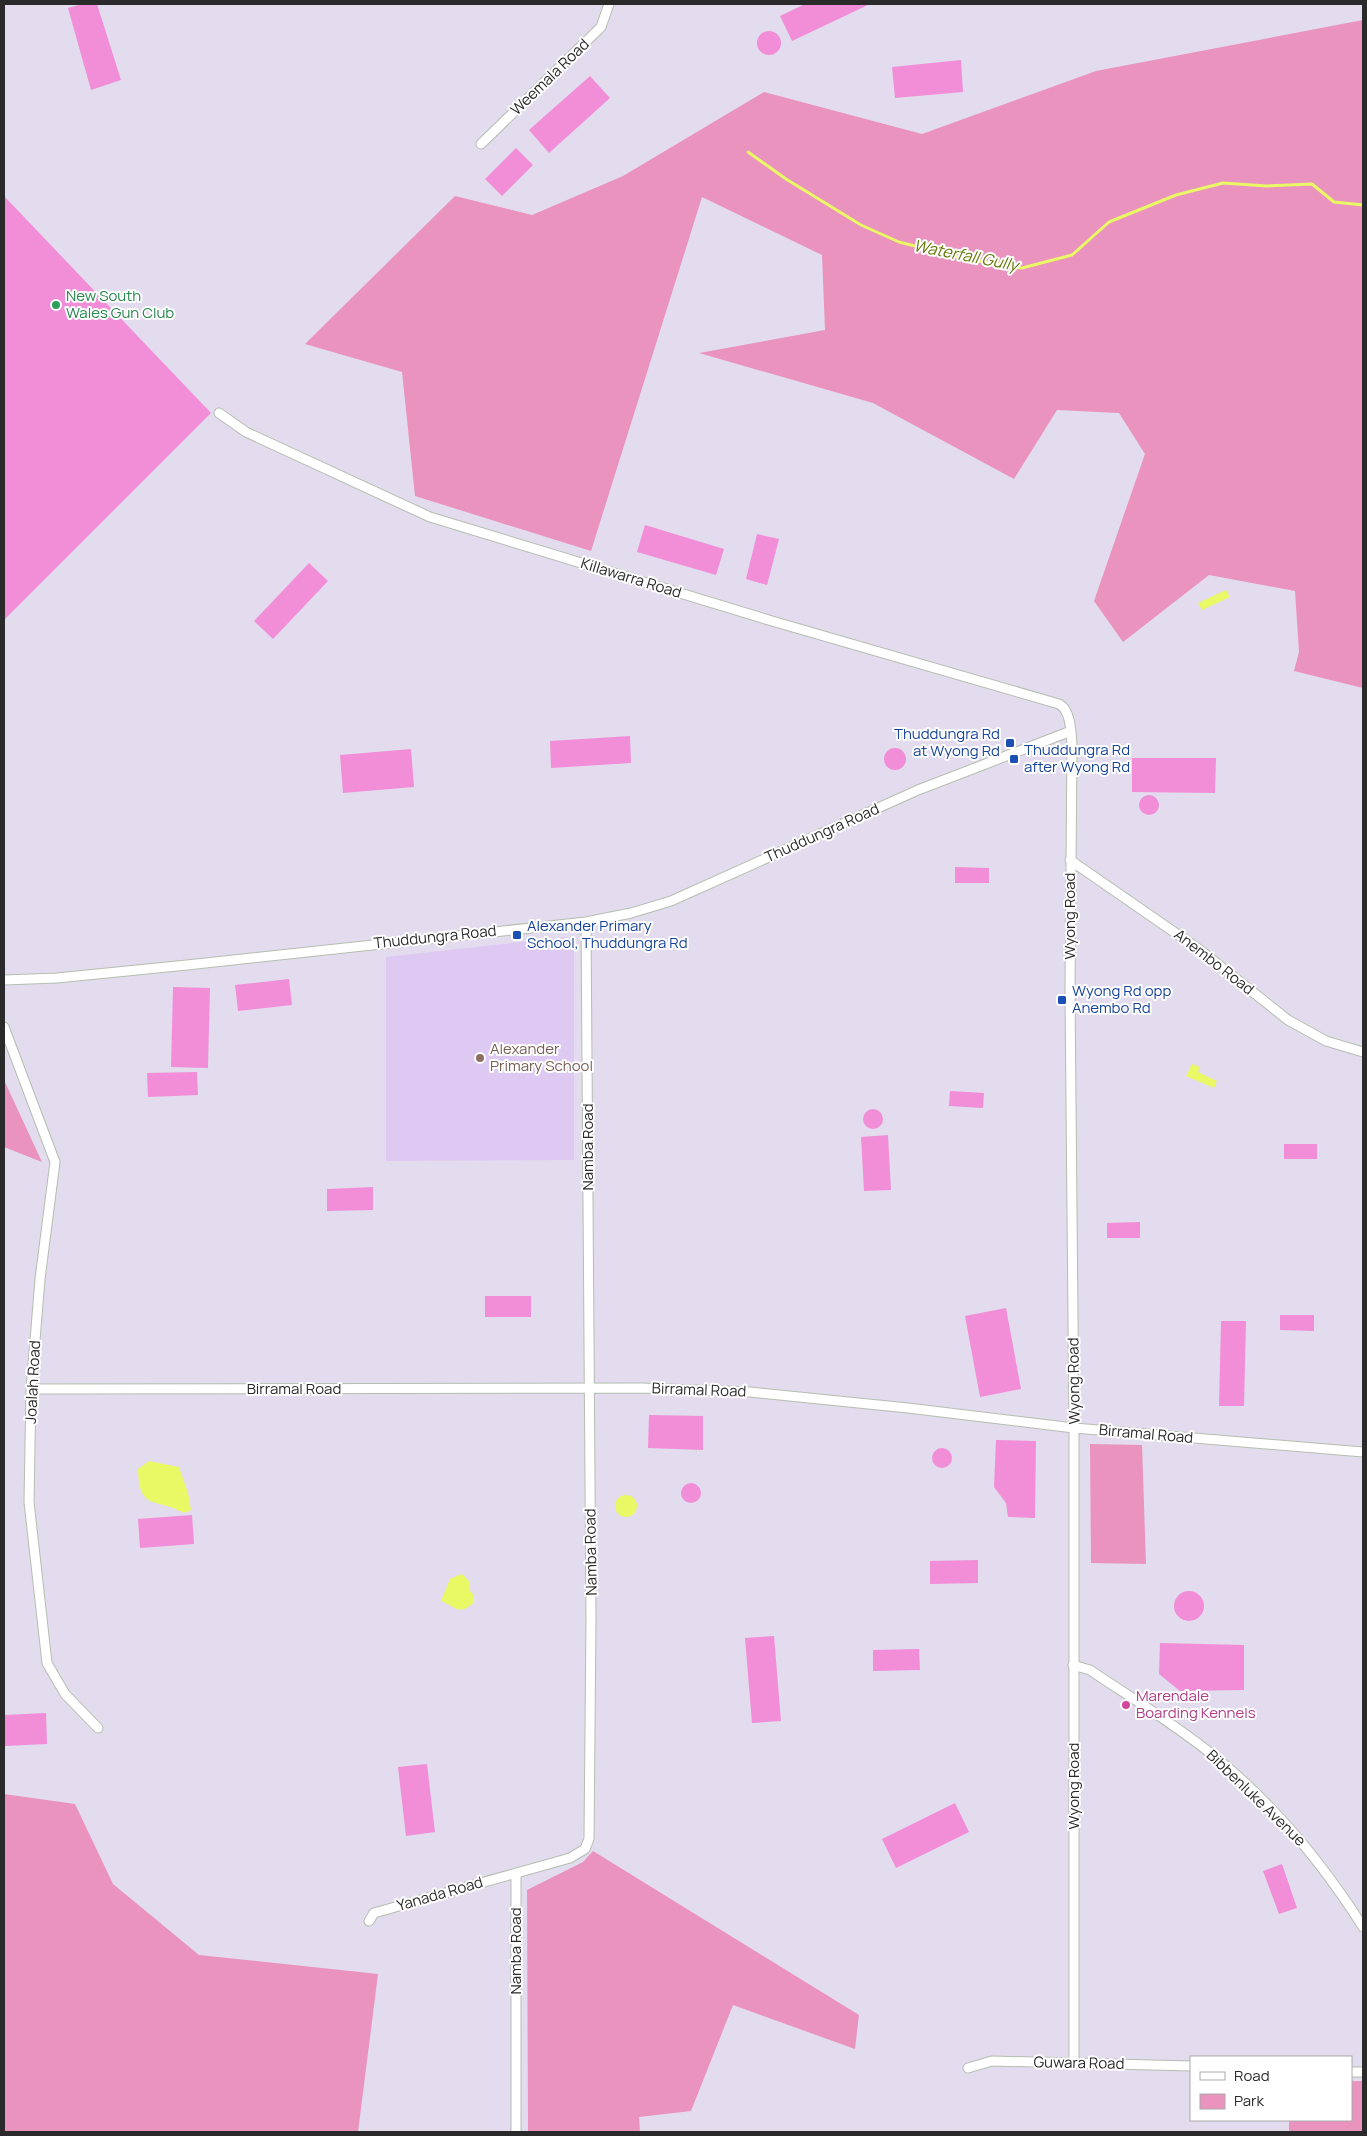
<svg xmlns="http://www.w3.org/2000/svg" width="1367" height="2136" font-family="Manrope,sans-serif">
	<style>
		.education { fill: #ddc9f1 }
		.green { fill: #e993be }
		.pitch { fill: #f18ed7 }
		.water { fill: #e9f865 }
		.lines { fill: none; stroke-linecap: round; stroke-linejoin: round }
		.stream { stroke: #e9f865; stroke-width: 3 }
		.minor-casing { stroke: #b4bfaf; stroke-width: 11 }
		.minor { stroke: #fff; stroke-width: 9 }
		.leisure-dot { fill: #2e9e5b; stroke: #fff; stroke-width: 2 }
		.transit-dot { fill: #1a4fb4; stroke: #fff; stroke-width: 2 }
		.education-dot { fill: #8d6e63; stroke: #fff; stroke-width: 2 }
		.hotel-dot { fill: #d1479c; stroke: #fff; stroke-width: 2 }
		.labels { text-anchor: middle; stroke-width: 4; stroke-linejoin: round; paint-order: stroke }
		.street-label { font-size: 15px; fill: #2a2a2a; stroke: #fff }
		.leisure-label { font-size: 15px; fill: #27864d; stroke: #fff; text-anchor: start }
		.transit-label { font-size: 15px; fill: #164399; stroke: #fff; text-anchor: start }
		.education-label { font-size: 15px; fill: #785e54; stroke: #fff; text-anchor: start }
		.hotel-label { font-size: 15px; fill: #b23c85; stroke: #fff; text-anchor: start }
		.water-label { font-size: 16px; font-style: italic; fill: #647906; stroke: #fff }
	</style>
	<rect width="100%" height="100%" fill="#e3dbee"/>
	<path class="education" d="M567 937 574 945V1160L386 1161V957Z"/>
	<path class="green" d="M1363 20V688L1294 671 1299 652 1295 591 1209 575 1123 642 1094 601 1145 454 1119 413 1057 410 1014 479 873 403 699 353 825 330 822 255 702 197 591 551 415 496 402 372 305 344 455 196 532 215 623 176 764 92 922 134 1096 71Z
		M4 1080 42 1162 4 1147Z
		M1090 1444 1142 1445 1146 1564 1091 1563Z
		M4 1794 75 1804 113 1884 199 1955 378 1974 358 2132H4Z
		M593 1851 859 2015 855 2049 733 2005 691 2111 639 2117 640 2132H528L527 1890 583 1862Z
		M1351 2081H1363V2132H1289V2120H1351Z"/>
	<path class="pitch" d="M82 4H97L121 80 91 90 68 8Z
		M805 4H870L792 41 780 16Z
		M757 43a12 12 0 1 1 24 0a12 12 0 1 1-24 0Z
		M961 60 963 92 895 98 892 67Z
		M590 76 610 98 549 153 529 130Z
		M516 148 533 165 502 196 485 179Z
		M4 196 211 413 4 620Z
		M645 525 724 549 716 575 637 552Z
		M757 534 779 539 767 585 746 579Z
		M309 563 328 581 273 639 254 621Z
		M630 736 631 763 551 768 550 741Z
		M884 759a11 11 0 1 1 22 0a11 11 0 1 1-22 0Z
		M411 749 414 787 343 793 340 755Z
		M1132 758H1216L1215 793 1132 792Z
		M1139 805a10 10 0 1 1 20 0a10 10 0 1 1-20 0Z
		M955 867 989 868V883H955Z
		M289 979 292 1005 238 1011 235 985Z
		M173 987 210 988 208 1068 171 1067Z
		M197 1072 198 1095 148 1097 147 1073Z
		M950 1091 984 1093 983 1108 949 1106Z
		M863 1119a10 10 0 1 1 20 0a10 10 0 1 1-20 0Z
		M888 1135 891 1190 864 1191 861 1137Z
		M1284 1144H1317V1159H1284Z
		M373 1187V1210L327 1211V1189Z
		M1140 1222V1238H1107V1223Z
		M485 1296H531V1317H485Z
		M1006 1308 1021 1389 980 1397 965 1316Z
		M1280 1315H1314V1331L1280 1330Z
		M1221 1321H1246L1244 1406H1219Z
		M649 1415 703 1416V1450L648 1448Z
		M996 1440 1036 1441 1035 1518 1008 1517 1006 1503 994 1487Z
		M932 1458a10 10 0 1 1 20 0a10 10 0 1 1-20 0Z
		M681 1493a10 10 0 1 1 20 0a10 10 0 1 1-20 0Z
		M192 1515 194 1544 140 1548 138 1519Z
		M978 1560V1583L930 1584V1561Z
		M1174 1606a15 15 0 1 1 30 0a15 15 0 1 1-30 0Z
		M774 1636 781 1721 752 1723 745 1638Z
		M1160 1643 1244 1645V1690L1180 1691 1159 1674Z
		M919 1649 920 1670 873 1671V1650Z
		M46 1713 47 1744 4 1746V1715Z
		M427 1764 435 1832 406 1836 398 1767Z
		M955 1803 969 1832 896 1868 882 1839Z
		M1282 1864 1297 1908 1279 1914 1263 1871Z"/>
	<path class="water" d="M1226 590 1230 597 1202 610 1198 603Z
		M1192 1064 1200 1067 1198 1072 1217 1081 1214 1088 1186 1076Z
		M149 1461 179 1467 188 1493 191 1510 184 1513C156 1497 139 1512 138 1469Z
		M615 1506a11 11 0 1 1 22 0a11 11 0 1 1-22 0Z
		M462 1574 470 1582 469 1590 474 1595V1602C459 1617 455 1606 441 1601L450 1579Z"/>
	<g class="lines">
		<path class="stream" d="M748 152 786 179 861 225 899 242 971 260 1022 268 1072 255 1109 222 1176 195 1223 183 1267 186 1312 184 1334 202 1363 205"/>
		<g class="minor-casing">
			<path id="minor" d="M481 144 601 27 609 4
				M219 413 246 432 430 517 772 621 1059 704C1071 710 1071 733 1072 745L1070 992 1074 1428V2062
				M1070 860 1200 950 1288 1020 1326 1041 1363 1052
				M4 980 57 978 187 965 586 922 631 913 671 901 918 790 1071 731
				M4 1027 55 1162 40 1279 31 1389 29 1502 47 1663 65 1694 98 1728
				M31 1389 642 1388 750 1392 908 1408 1074 1428 1363 1452
				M1073 1665 1090 1670C1133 1699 1179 1727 1219 1760 1276 1807 1323 1864 1363 1927
				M369 1921 374 1913 570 1858 585 1849 589 1839 591 1619 586 922
				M968 2068 992 2061 1191 2066
				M1351 2072H1363
				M516 2132V1873"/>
		</g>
		<use href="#minor" class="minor"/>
	</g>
	<circle class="leisure-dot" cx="56" cy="305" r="5"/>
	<g class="transit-dot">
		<rect x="1005" y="738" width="10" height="10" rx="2.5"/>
		<rect x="1009" y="754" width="10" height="10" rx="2.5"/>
		<rect x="512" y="930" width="10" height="10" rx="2.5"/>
		<rect x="1057" y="995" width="10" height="10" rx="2.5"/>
	</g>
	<circle class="education-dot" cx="480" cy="1058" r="5"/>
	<circle class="hotel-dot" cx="1126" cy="1705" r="5"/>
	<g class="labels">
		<g class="street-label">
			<text transform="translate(550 77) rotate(-44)" y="5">Weemala Road</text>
			<text transform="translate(631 578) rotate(17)" y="5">Killawarra Road</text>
			<text transform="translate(822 833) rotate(-24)" y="5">Thuddungra Road</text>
			<text transform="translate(1070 916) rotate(-90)" y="5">Wyong Road</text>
			<text transform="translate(435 937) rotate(-6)" y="5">Thuddungra Road</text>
			<text transform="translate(1214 962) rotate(38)" y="5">Anembo Road</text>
			<text transform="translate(588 1147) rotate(-90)" y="5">Namba Road</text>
			<text transform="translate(1074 1381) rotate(-91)" y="5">Wyong Road</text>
			<text transform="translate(33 1382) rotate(-87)" y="5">Joalah Road</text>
			<text x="294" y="1394">Birramal Road</text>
			<text transform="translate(699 1390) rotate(2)" y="5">Birramal Road</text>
			<text transform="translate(1146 1434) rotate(5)" y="5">Birramal Road</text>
			<text transform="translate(591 1552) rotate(-91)" y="5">Namba Road</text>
			<text transform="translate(1074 1786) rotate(-90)" y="5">Wyong Road</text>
			<text transform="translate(1256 1798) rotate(44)" y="5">Bibbenluke Avenue</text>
			<text transform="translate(440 1894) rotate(-16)" y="5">Yanada Road</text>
			<text transform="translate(516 1951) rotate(-90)" y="5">Namba Road</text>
			<text transform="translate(1079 2063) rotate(1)" y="5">Guwara Road</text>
		</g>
		<g class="leisure-label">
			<text x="66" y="301">New South<tspan x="66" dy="17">Wales Gun Club</tspan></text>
		</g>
		<g class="transit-label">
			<text x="1000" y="739" text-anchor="end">Thuddungra Rd<tspan x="1000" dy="17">at Wyong Rd</tspan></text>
			<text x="1024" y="755">Thuddungra Rd<tspan x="1024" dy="17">after Wyong Rd</tspan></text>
			<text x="527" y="931">Alexander Primary<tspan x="527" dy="17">School, Thuddungra Rd</tspan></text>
			<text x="1072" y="996">Wyong Rd opp<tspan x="1072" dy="17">Anembo Rd</tspan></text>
		</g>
		<g class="education-label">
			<text x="490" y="1054">Alexander<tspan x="490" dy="17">Primary School</tspan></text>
		</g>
		<g class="hotel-label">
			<text x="1136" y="1701">Marendale<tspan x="1136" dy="17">Boarding Kennels</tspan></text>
		</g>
		<g class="water-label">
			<text transform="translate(966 255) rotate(11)" y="6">Waterfall Gully</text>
		</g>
	</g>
	<rect width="1367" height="2136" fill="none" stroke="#2a2a2a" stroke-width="10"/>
	<rect x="1190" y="2056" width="162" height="65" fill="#ffffff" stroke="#aaaaaa"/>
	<rect x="1200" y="2072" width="25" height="8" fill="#ffffff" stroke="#aaaaaa"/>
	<text x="1234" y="2081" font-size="15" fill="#2a2a2a">Road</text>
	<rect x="1200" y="2094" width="25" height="15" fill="#e993be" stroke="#aaaaaa"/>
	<text x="1234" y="2106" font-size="15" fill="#2a2a2a">Park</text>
</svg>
